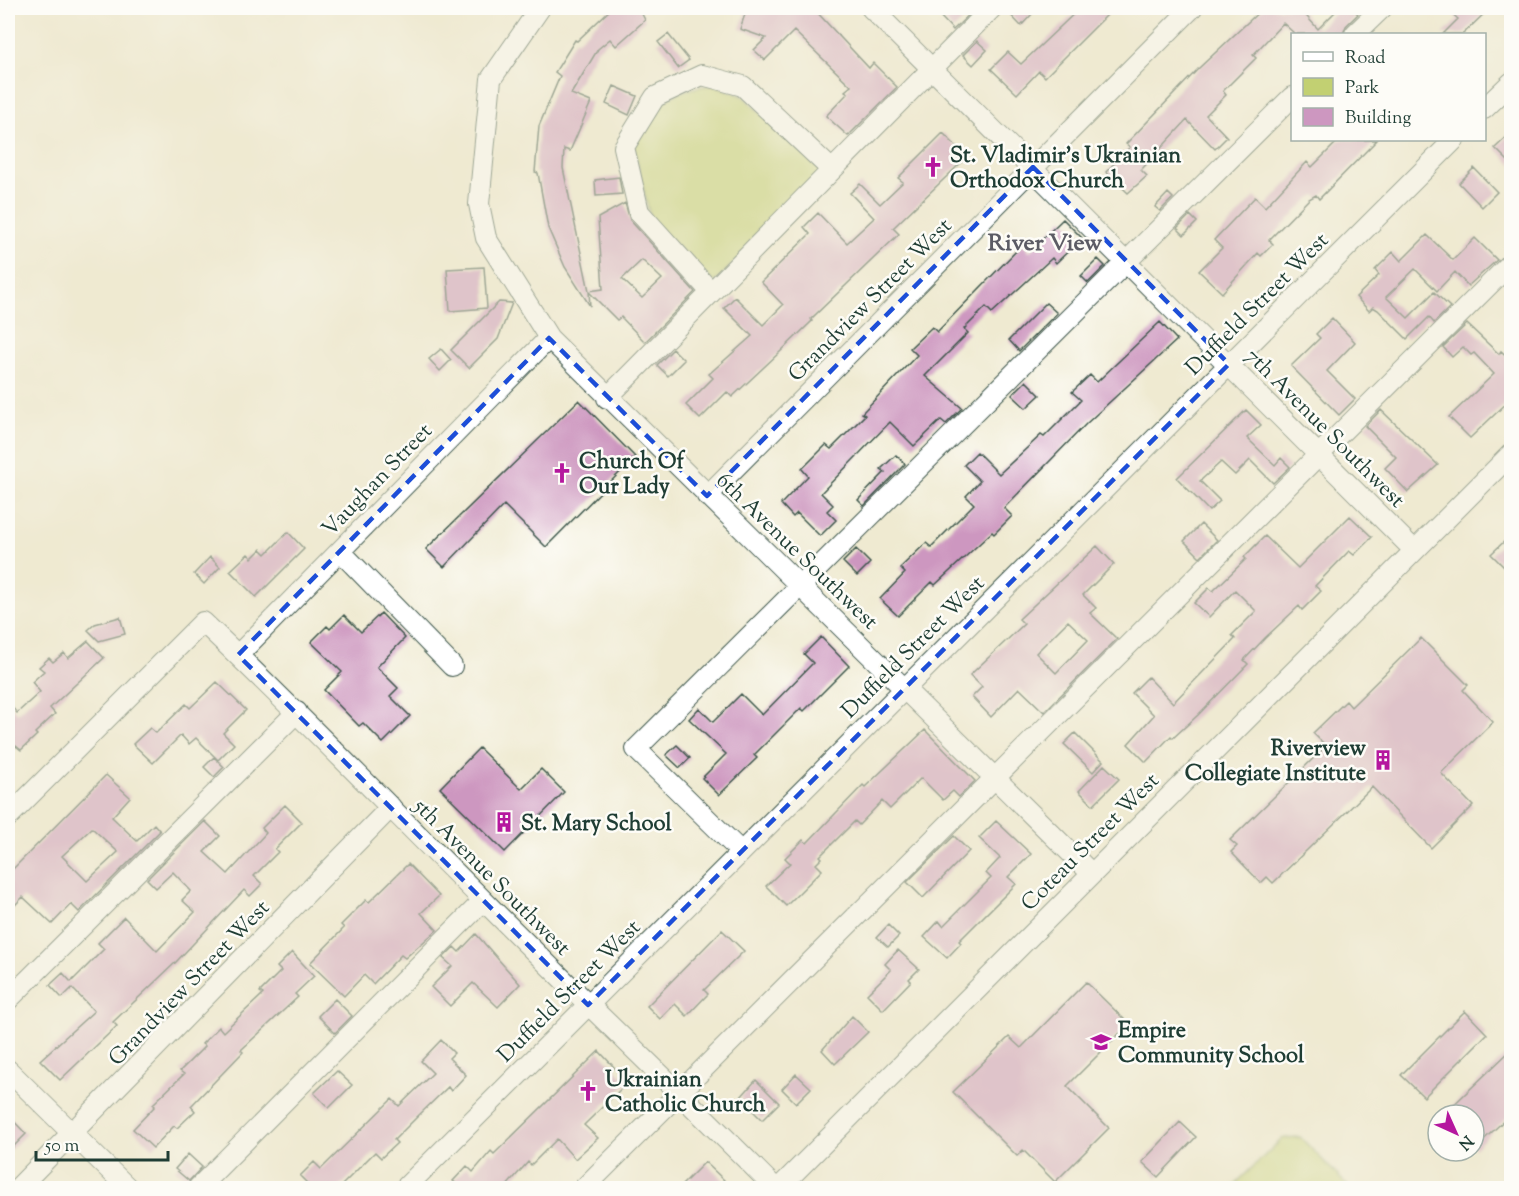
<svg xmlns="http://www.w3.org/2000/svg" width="1519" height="1196" font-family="'Sorts Mill Goudy',serif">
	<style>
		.green { fill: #c2d072; stroke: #708653; stroke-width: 1.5 }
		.building { fill: #cd97c0; fill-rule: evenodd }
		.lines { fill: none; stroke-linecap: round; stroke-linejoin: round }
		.minor-casing { stroke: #3e574c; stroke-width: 22 }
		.minor { stroke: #fff; stroke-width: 20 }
		.rail-casing { stroke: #1f3d34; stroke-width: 7 }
		.rail { stroke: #fdfcf7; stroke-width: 4.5; stroke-dasharray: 14; stroke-linecap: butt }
		.marked { fill: none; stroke: #1d4ed8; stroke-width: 4.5; stroke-dasharray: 12 8; stroke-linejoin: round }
		.labels { text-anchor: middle; stroke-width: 5; stroke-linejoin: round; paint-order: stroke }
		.poi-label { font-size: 22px; font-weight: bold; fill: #1f3d34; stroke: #fdfcf7; text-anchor: start }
		.street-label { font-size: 22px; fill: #1f3d34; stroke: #fdfcf7 }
		.neighbourhood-label { font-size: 24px; font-weight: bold; fill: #5c5c65; stroke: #fdfcf7 }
	</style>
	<rect width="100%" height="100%" fill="#fdfcf7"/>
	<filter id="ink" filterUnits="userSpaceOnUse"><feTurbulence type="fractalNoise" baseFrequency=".0167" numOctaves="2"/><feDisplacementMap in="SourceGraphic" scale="12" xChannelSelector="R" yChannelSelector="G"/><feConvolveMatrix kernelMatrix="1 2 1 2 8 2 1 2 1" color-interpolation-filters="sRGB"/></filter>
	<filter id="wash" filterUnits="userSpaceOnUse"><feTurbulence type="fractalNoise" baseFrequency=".008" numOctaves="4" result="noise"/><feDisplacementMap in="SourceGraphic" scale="24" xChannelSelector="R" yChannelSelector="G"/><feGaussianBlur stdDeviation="1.35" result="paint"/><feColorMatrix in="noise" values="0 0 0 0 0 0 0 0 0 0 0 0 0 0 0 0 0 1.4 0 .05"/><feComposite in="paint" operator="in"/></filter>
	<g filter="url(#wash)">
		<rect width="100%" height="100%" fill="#efead1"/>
		<path class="green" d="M715 85 743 96 823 173 714 283 651 221 633 144C656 106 668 88 715 85Z
			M1300 1137 1350 1188H1231L1283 1138Z"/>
		<g id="blocks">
			<path class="building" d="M612 8H639L645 20 616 46 610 39 598 49 571 94 591 102 570 151 564 149 563 168 589 291 603 289 598 218 625 203 630 220 695 292 645 342 621 317 617 320 589 292 590 306 565 267 548 228 538 173 535 172 539 126 560 76 555 72 575 40 577 41ZM642 260 662 279 642 298 622 279Z
				M747 8H813L869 68 873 63 897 87 848 136 826 116 848 93 845 91 851 86 794 31 765 60 754 50 766 38 740 29Z
				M947 8H976L953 30 939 15Z
				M1004 8H1025L1032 14 1021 26Z
				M1080 8H1114L1045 77 1039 71 1017 94 991 69 1008 52 1021 64Z
				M1263 8H1299L1318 29 1339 8H1352L1358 14 1346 26 1343 34H1295L1283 23 1253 55 1256 58 1223 91 1226 95 1206 115 1227 137 1215 149 1187 120 1141 170 1147 176 1128 193 1106 172 1130 147 1126 144 1199 68Z
				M1446 8H1490L1463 34H1443L1458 19Z
				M668 34 689 60 678 68 658 42Z
				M977 41 987 50 973 65 963 55Z
				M614 86 637 96 629 115 606 104Z
				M1512 132V165L1495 148Z
				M943 133 967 157 893 228 899 234 811 319 812 321 780 352 732 397 727 392 700 419 686 405 713 378 709 374 752 336 724 308 735 297 763 325 783 305 761 282 810 234 804 227 818 213 847 243 874 218 850 193 860 184 880 204 903 182 898 178Z
				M1339 140H1377L1319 199 1316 195 1309 199 1269 240 1273 244 1261 256 1258 253 1222 293 1199 271 1222 248 1214 240 1255 197 1265 207 1307 162 1312 167Z
				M1474 168 1497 192 1482 207 1459 183Z
				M619 177 622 194 596 196 595 180Z
				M1168 193 1173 198 1160 211 1155 207Z
				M1190 215 1197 222 1184 235 1177 228Z
				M1063 219 1082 238 1056 263 1052 258 992 313 986 307 964 329 968 333 925 376 962 408 946 424 941 420 914 446 890 422 821 493 833 505 827 511 836 520 820 536 797 513 793 517 781 504 808 476 802 469 826 445 831 449 865 415 862 413 917 355 910 348 932 327 937 332 1023 244 1030 251Z
				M1427 235 1453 260 1475 238 1497 260 1468 286 1455 272 1437 291 1415 269 1386 297 1408 318 1434 292 1450 307 1434 323 1429 317 1407 339 1378 310 1373 307 1369 311 1356 297 1379 275 1375 270 1393 252 1401 261Z
				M1098 259 1105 266 1088 283 1081 276Z
				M484 267 487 308 450 311 447 269Z
				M499 302 512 303 498 339 469 368 451 350Z
				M1046 303 1057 313 1019 351 1009 340Z
				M1332 318 1355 342 1327 371 1355 399 1339 415 1291 366 1320 338 1316 334Z
				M1160 322 1177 340 1087 423 1004 508 1012 516 994 534 992 532 935 585 932 582 898 616 880 599 905 573 900 568 926 543 931 547 974 504 966 496 980 481 964 465 977 452 999 474 1041 435 1044 437 1081 400 1072 392 1090 375 1097 382Z
				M1467 324 1499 354 1501 351 1512 361V398L1470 438 1449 417 1494 374 1474 353 1471 355 1463 347 1452 357 1443 347Z
				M441 349 451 360 440 371 429 359Z
				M673 349 684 360 668 376 657 365Z
				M1026 381 1040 395 1026 408 1012 395Z
				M579 400 635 457 546 547 504 505 444 567 426 549Z
				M1246 410 1261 425 1247 438 1275 465 1281 458 1290 467 1273 483 1250 460 1235 475 1221 462 1200 481 1220 501 1209 511 1177 478Z
				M1381 410 1438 465 1408 492 1385 468 1396 457 1365 426Z
				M896 455 905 464 864 506 858 500 885 472 881 469Z
				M1350 516 1372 537 1354 555 1349 551 1315 586 1321 591 1302 610 1299 606 1265 638 1244 660 1248 664 1198 715 1173 738 1171 736 1146 762 1128 744 1154 715 1132 693 1148 677 1173 703 1235 639 1232 635 1256 611 1235 590 1209 617 1194 603 1209 588 1213 591 1246 559 1244 557 1265 536 1298 568Z
				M1201 524 1217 540 1200 557 1184 541Z
				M288 532 304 549 256 597 230 571 248 554 252 558 261 549 266 554Z
				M1512 534V575L1491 554Z
				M1097 546 1114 564 1083 595 1096 608 1090 613 1117 639 1044 712 1019 688 991 717 972 697 982 687 970 675 1024 624 1019 619ZM1068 621 1088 640 1056 673 1036 653Z
				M856 549 870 563 857 576 843 562Z
				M210 557 220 567 204 584 194 574Z
				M381 613 405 638 377 667 398 688 390 696 410 716 383 743 363 723 359 726 324 690 342 672 311 642 327 626 330 629 344 615 361 632Z
				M120 617 125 634 99 641 88 630 95 624Z
				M821 637 849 666 804 711 801 708 754 755 757 758 719 795 702 778 726 754 689 719 699 708 713 722 741 694 762 715 813 663 804 654Z
				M1421 638 1468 685 1463 690 1493 722 1441 773 1473 806 1431 848 1372 787 1273 883 1267 877 1261 883 1231 852 1237 846 1230 840 1326 746 1313 733 1346 701 1351 707Z
				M88 641 104 658 50 708 55 714 35 733 37 735 21 750 16 746 8 755V703L17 713 40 692 32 682 44 671 39 667 49 658 53 662 64 653 68 658Z
				M217 682 246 710 223 733 234 744 218 760 196 738 189 744 181 735 153 763 133 744 150 728 156 733 186 704 190 708Z
				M925 730 975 781 959 797 953 791 943 800 921 778 890 809 882 801 859 825 855 821 820 856 822 858 816 864 822 870 786 906 766 886 790 863 785 858 803 840 807 843 863 785 865 787Z
				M1075 733 1103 761 1093 772 1064 744Z
				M677 745 690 758 680 768 666 755Z
				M479 748 521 789 541 769 564 792 505 852 440 788Z
				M214 757 224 767 214 777 204 767Z
				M1104 765 1119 779 1093 805 1079 791Z
				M106 775 130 797 112 817 137 841 154 824 160 831 79 912 71 904 52 924 23 897 8 912V874ZM92 828 118 852 87 881 62 856Z
				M285 805 302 822 275 849 278 852 254 876 262 884 250 896 244 890 176 962 113 1022 117 1026 60 1080 40 1060 94 1011 72 988 62 998 50 985 63 973 71 982 104 949 98 943 124 917 157 951 195 912 182 900 191 891 173 872 156 888 147 879 205 821 220 836 204 852 228 874 266 833 262 828Z
				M996 821 1031 854 1008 877 1016 884 959 941 961 943 947 958 924 937 939 921 943 926 991 878 986 873 1000 858 979 838Z
				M954 836 969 851 923 898 907 882Z
				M408 864 439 896 421 913 437 930 405 958 401 955 373 984 364 975 344 996 310 963 344 928 341 925 366 900 369 902Z
				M888 925 899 936 888 947 877 937Z
				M722 930 744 951 704 990 708 994 687 1016 675 1004 660 1019 647 1006Z
				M476 934 520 984 498 1007 473 983 450 1006 431 987 452 966 443 958 454 947 459 952Z
				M898 950 919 969 909 979 911 981 883 1010 867 994 891 970 885 964Z
				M292 952 314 976 295 994 298 997 241 1050 243 1052 191 1106 195 1111 177 1128 174 1126 153 1148 133 1129 155 1106 153 1104 184 1074 180 1071 205 1046 202 1044 219 1027 223 1032 263 994 260 992 281 971 277 967Z
				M1086 982 1129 1024 1067 1086 1109 1128 1055 1182 1023 1150 1017 1156 953 1092 1009 1037 1021 1048Z
				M335 999 352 1016 335 1033 318 1016Z
				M1465 1011 1487 1034 1424 1097 1401 1075Z
				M852 1016 868 1032 835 1064 822 1050Z
				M441 1040 454 1053 449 1058 466 1075 451 1091 448 1087 419 1115 394 1140 397 1143 381 1158 375 1152 339 1188H312L300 1176 314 1162 321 1169 392 1099 399 1106 433 1073 421 1061Z
				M1512 1049V1113L1474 1149V1115H1443Z
				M599 1051 628 1082 584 1125 598 1138 575 1159 557 1139 531 1165 528 1162 505 1188H462L453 1181 467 1166 473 1172 491 1151 494 1154Z
				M337 1071 352 1085 329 1108 314 1093Z
				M796 1074 811 1088 796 1103 782 1089Z
				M756 1080 779 1103 762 1120 740 1098Z
				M8 1115 26 1134 8 1152Z
				M1180 1122 1196 1137 1158 1177 1142 1162Z
				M188 1154 202 1167 189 1181 175 1169Z
				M705 1162 724 1180 716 1188H679Z"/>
		</g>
	</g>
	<g filter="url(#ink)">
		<use href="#blocks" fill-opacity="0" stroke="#3e574c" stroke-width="1.5"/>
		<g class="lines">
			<g class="minor-casing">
				<path id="minor" d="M540 8 491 79 479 204 486 238 549 338 1091 873
					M871 8 1414 550
					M1355 34 1382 8
					M1484 109 1512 82
					M711 292 639 212 624 147 655 97 702 75 743 86 832 170
					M607 398 992 8
					M707 496 1192 8
					M340 551 452 666
					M238 655 549 338
					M8 817 203 622C299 713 390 808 484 901 580 998 679 1091 775 1188
					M740 851 636 749 1292 97
					M8 1000 297 712
					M8 1070 128 1188
					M18 1188 391 807
					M198 1188 483 901
					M405 1188 1454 140
					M584 1188 1512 262
					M779 1188 1512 453"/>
			</g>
			<use href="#minor" class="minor"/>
			<g class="rail-casing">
				<path id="rail" d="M1509 996 1512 994"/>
			</g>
			<use href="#rail" class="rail"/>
		</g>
	</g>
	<path d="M0 0H1519V1196H0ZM1033 167 1229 364 588 1005 238 655 549 338 707 496Z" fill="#efead1" fill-opacity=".55" fill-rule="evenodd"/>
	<path class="marked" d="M1033 167 1229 364 588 1005 238 655 549 338 707 496Z"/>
	<defs>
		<g id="church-bare" transform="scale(1.62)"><path d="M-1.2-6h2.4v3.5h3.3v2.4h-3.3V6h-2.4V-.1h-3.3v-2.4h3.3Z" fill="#b5179e" stroke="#fdfcf7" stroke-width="2.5" paint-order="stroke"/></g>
		<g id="building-bare" transform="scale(1.62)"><path d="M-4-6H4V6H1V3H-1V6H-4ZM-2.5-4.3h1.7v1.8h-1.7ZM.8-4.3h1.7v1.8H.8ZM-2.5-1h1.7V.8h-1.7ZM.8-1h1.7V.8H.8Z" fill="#b5179e" stroke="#fdfcf7" stroke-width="2.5" paint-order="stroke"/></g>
		<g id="school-bare" transform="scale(1.62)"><path d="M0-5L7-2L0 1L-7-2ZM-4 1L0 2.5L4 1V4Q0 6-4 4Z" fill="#b5179e" stroke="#fdfcf7" stroke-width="2.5" paint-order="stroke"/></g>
	</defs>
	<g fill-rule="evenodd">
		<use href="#church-bare" x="933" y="167"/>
		<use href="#church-bare" x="562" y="473"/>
		<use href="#building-bare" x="1383" y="760"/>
		<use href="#building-bare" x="504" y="822"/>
		<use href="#school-bare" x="1101" y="1042"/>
		<use href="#church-bare" x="588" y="1091"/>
	</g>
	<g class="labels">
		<g class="poi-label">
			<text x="950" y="162">St. Vladimir's Ukrainian<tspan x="950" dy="25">Orthodox Church</tspan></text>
			<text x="579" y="468">Church Of<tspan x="579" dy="25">Our Lady</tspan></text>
			<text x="1366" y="755" text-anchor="end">Riverview<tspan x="1366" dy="25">Collegiate Institute</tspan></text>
			<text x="521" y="830">St. Mary School</text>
			<text x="1118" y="1037">Empire<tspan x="1118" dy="25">Community School</tspan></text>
			<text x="605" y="1086">Ukrainian<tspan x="605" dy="25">Catholic Church</tspan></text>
		</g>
		<g class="street-label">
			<text transform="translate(869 299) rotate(-45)" y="8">Grandview Street West</text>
			<text transform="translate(1256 303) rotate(-45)" y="8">Duffield Street West</text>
			<text transform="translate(1326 427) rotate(45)" y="8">7th Avenue Southwest</text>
			<text transform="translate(376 479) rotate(-46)" y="8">Vaughan Street</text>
			<text transform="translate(798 550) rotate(44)" y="8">6th Avenue Southwest</text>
			<text transform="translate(912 646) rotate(-45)" y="8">Duffield Street West</text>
			<text transform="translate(1089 841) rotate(-45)" y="8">Coteau Street West</text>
			<text transform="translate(493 876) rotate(45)" y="8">5th Avenue Southwest</text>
			<text transform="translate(188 982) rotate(-46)" y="8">Grandview Street West</text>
			<text transform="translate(568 990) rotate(-45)" y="8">Duffield Street West</text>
		</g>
		<g class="neighbourhood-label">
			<text x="1045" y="250">River View</text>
		</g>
	</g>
	<rect width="1519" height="1196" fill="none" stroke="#fdfcf7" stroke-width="30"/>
	<rect x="1291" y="33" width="195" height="108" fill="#fdfcf7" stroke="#a4b0a9" stroke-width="1.5"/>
	<rect x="1303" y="52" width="30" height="9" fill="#ffffff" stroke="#a4b0a9" stroke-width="1.5"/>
	<text x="1345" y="63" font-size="18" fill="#1f3d34">Road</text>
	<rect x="1303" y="78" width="30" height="18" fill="#c2d072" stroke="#a4b0a9" stroke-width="1.5"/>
	<text x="1345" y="93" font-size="18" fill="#1f3d34">Park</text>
	<rect x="1303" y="108" width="30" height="18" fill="#cd97c0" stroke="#a4b0a9" stroke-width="1.5"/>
	<text x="1345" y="123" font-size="18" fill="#1f3d34">Building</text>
	<g transform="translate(1456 1133) rotate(135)"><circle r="28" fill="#fdfcf7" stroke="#a4b0a9" stroke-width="1.5"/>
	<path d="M0-4.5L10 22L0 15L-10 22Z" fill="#b5179e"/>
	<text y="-9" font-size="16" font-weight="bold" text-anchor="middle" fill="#1f3d34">N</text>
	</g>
	<path d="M36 1151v9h132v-9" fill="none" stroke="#1f3d34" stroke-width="3"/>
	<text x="45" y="1151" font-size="18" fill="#1f3d34" stroke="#fdfcf7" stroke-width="4.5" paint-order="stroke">50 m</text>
</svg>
